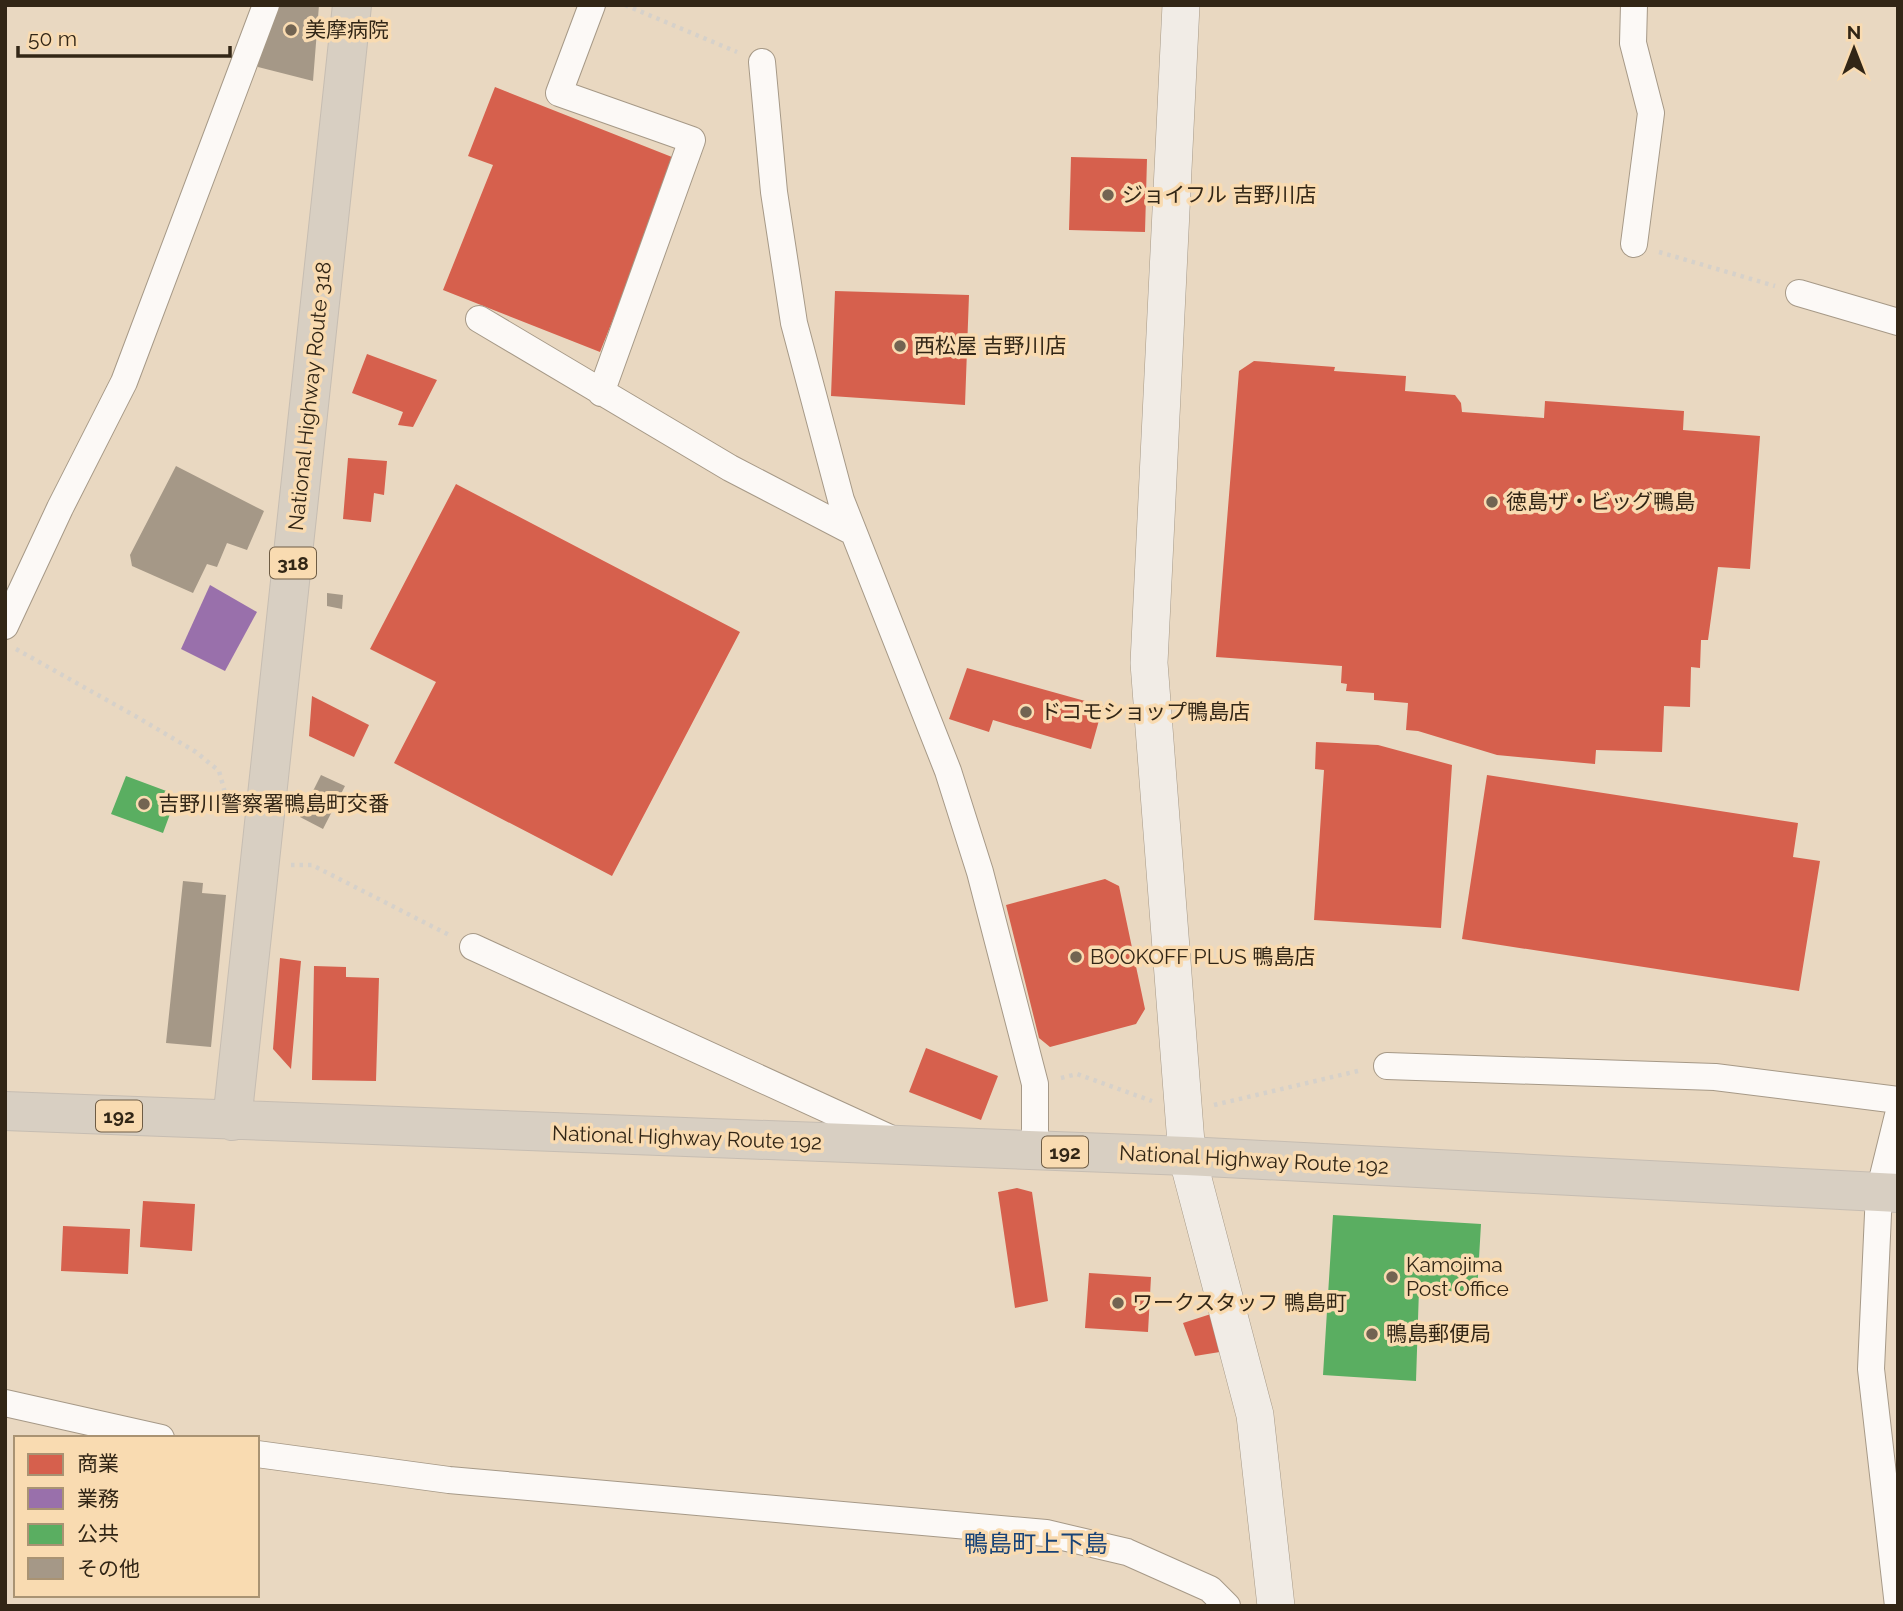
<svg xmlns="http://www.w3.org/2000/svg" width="1903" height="1611" font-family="Raleway,'Noto Sans JP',sans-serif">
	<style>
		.shops { fill: #d6604d }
		.offices { fill: #9970ab }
		.public { fill: #5aae61 }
		.building { fill: #a59887 }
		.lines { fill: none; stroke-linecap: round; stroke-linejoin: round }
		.street-casing { stroke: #a69987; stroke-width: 28 }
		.secondary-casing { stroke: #a69987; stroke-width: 38 }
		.highway-casing { stroke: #c6bdb2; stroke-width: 40 }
		.path { stroke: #d6d1ca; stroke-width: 4.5; stroke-dasharray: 3.5 5; stroke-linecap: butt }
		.street { stroke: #fcf9f6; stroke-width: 26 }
		.secondary { stroke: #f1ece6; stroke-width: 37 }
		.highway { stroke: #d8cfc2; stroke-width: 38 }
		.poi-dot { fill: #726452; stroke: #f9dbb1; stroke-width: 2.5 }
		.labels { text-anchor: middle; stroke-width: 7; stroke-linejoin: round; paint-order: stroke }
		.shield { fill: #f9dbb1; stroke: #6e5c44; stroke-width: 2 }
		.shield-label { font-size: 19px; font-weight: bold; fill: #322616 }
		.poi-label { font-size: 21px; fill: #322616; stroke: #f9dbb1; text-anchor: start }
		.street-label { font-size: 21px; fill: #322616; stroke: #f9dbb1 }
		.quarter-label { font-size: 24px; fill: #184377; stroke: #f9dbb1 }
	</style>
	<rect width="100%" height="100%" fill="#e9d8c1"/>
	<path class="shops" d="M495 87 677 159 600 352 443 290 493 165 468 156Z
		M1071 157 1147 159 1145 232 1069 230Z
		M835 291 969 295 965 405 831 396Z
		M367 354 437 380 413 427 398 425 403 412 352 393Z
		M1254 361 1335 367 1334 371 1406 376 1405 391 1455 395 1461 403 1462 412 1544 418 1545 401 1684 411 1683 430 1760 436 1750 569 1718 567 1708 640H1701L1700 668 1691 667 1690 707 1664 706 1662 752 1596 750 1595 764 1497 755 1418 731 1406 730 1408 703 1374 700V693L1346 691 1347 684 1341 683 1342 666 1216 657 1239 371Z
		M348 458 387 461 384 495 374 493 371 522 343 519Z
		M456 484 740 632 612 876 394 763 436 682 370 649Z
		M967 668 1103 706 1091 749 993 720 989 732 949 719Z
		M312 696 369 725 354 757 309 736Z
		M1316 742 1378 745 1452 765 1441 928 1314 920 1324 770 1315 769Z
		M1487 775 1798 823 1793 857 1820 861 1799 991 1462 939Z
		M1105 879 1119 886 1145 1009 1136 1024 1050 1047 1039 1038 1006 905Z
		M280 958 301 961 291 1069 273 1049Z
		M314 966 346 967V977L379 978 376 1081 312 1080Z
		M926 1048 998 1076 981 1120 909 1092Z
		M1017 1188 1032 1192 1048 1301 1015 1308 998 1192Z
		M143 1201 195 1204 192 1251 140 1247Z
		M63 1226 130 1229 128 1274 61 1271Z
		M1089 1273 1151 1277 1148 1332 1085 1328Z
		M1214 1313 1226 1351 1195 1356 1183 1323Z"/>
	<path class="offices" d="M210 585 257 612 225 671 181 649Z"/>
	<path class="public" d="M126 776 177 795 163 833 111 814Z
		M1333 1215 1481 1224 1477 1293 1419 1289 1416 1381 1323 1375Z"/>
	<path class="building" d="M276 5H319L313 81 258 67 254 55Z
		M176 466 264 511 247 550 227 543 217 567 207 564 193 593 132 566 130 555Z
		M327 593 343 595 342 609 327 606Z
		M321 775 345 786 323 829 300 817Z
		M183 881 203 883 202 893 226 895 211 1047 166 1043Z"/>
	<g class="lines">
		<g class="street-casing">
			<path id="street" d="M592 5 559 93 692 140 601 393
				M762 62 774 192 794 323 841 500 948 771 980 872 1035 1084V1151
				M1634 244 1651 113 1633 43 1634 5
				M1799 293 1898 322
				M479 319 730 468 853 532
				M5 626 60 508 124 382 266 5
				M473 947 892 1139
				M1387 1066 1715 1077 1898 1100
				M5 1403 161 1438
				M257 1454 449 1480 1046 1533 1127 1552 1210 1589 1227 1606
				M1898 1606 1871 1369 1879 1192 1898 1115"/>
		</g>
		<g class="secondary-casing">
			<path id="secondary" d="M1181 5 1149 663 1187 1156 1255 1415 1276 1606"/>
		</g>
		<g class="highway-casing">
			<path id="highway" d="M5 1111 1187 1156 1898 1193
				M232 1121 352 5"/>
		</g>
		<path class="path" d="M625 5 737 52
			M1659 252 1775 286
			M16 649 137 717 196 752 219 771 230 811
			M291 865H312L451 936
			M1061 1078 1077 1074 1152 1101
			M1214 1105 1362 1070"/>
		<use href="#street" class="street"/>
		<use href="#secondary" class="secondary"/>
		<use href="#highway" class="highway"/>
	</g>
	<g class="poi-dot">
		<circle cx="291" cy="30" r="7"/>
		<circle cx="1108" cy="195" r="7"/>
		<circle cx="900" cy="346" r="7"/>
		<circle cx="1492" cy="502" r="7"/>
		<circle cx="1026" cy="712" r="7"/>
		<circle cx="144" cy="804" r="7"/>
		<circle cx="1076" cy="957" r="7"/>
		<circle cx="1392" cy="1277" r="7"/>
		<circle cx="1118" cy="1303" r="7"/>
		<circle cx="1372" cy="1334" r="7"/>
	</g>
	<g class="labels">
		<g class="shield">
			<rect x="270" y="547.5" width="46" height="31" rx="5"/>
			<rect x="96" y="1100.5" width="46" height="31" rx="5"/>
			<rect x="1042" y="1136.5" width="46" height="31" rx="5"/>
		</g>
		<g class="shield-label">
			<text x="293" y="570">318</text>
			<text x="119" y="1123">192</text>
			<text x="1065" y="1159">192</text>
		</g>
		<g class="poi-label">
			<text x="305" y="37">美摩病院</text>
			<text x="1122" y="202">ジョイフル 吉野川店</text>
			<text x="914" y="353">西松屋 吉野川店</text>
			<text x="1506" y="509">徳島ザ・ビッグ鴨島</text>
			<text x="1040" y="719">ドコモショップ鴨島店</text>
			<text x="158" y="811">吉野川警察署鴨島町交番</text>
			<text x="1090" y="964">BOOKOFF PLUS 鴨島店</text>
			<text x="1406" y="1272">Kamojima<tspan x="1406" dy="24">Post Office</tspan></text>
			<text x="1132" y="1310">ワークスタッフ 鴨島町</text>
			<text x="1386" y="1341">鴨島郵便局</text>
		</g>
		<g class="street-label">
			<text transform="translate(310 396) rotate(-84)" y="7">National Highway Route 318</text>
			<text transform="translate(687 1138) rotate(2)" y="7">National Highway Route 192</text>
			<text transform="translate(1254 1160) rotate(3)" y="7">National Highway Route 192</text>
		</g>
		<g class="quarter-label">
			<text x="1036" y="1552">鴨島町上下島</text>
		</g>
	</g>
	<rect width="1903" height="1611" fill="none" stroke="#322616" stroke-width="14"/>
	<rect x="14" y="1436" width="245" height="161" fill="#f9dbb1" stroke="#a99373" stroke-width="2"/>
	<rect x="28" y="1454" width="35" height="21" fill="#d6604d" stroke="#a99373" stroke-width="2"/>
	<text x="77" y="1471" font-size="21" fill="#322616">商業</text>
	<rect x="28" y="1488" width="35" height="21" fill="#9970ab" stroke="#a99373" stroke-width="2"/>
	<text x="77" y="1506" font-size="21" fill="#322616">業務</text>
	<rect x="28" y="1524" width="35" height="21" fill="#5aae61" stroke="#a99373" stroke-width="2"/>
	<text x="77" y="1541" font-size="21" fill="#322616">公共</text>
	<rect x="28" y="1558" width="35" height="21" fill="#a59887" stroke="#a99373" stroke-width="2"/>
	<text x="77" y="1576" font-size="21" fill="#322616">その他</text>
	<g transform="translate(1854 49)" stroke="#f9dbb1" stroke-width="5" paint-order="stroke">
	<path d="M0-5L12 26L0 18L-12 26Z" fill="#322616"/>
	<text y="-10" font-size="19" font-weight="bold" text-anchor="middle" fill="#322616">N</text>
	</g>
	<path d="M18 46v10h212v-10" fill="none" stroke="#322616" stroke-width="3.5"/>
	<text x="28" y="46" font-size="21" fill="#322616" stroke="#f9dbb1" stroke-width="5" paint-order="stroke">50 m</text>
</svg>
